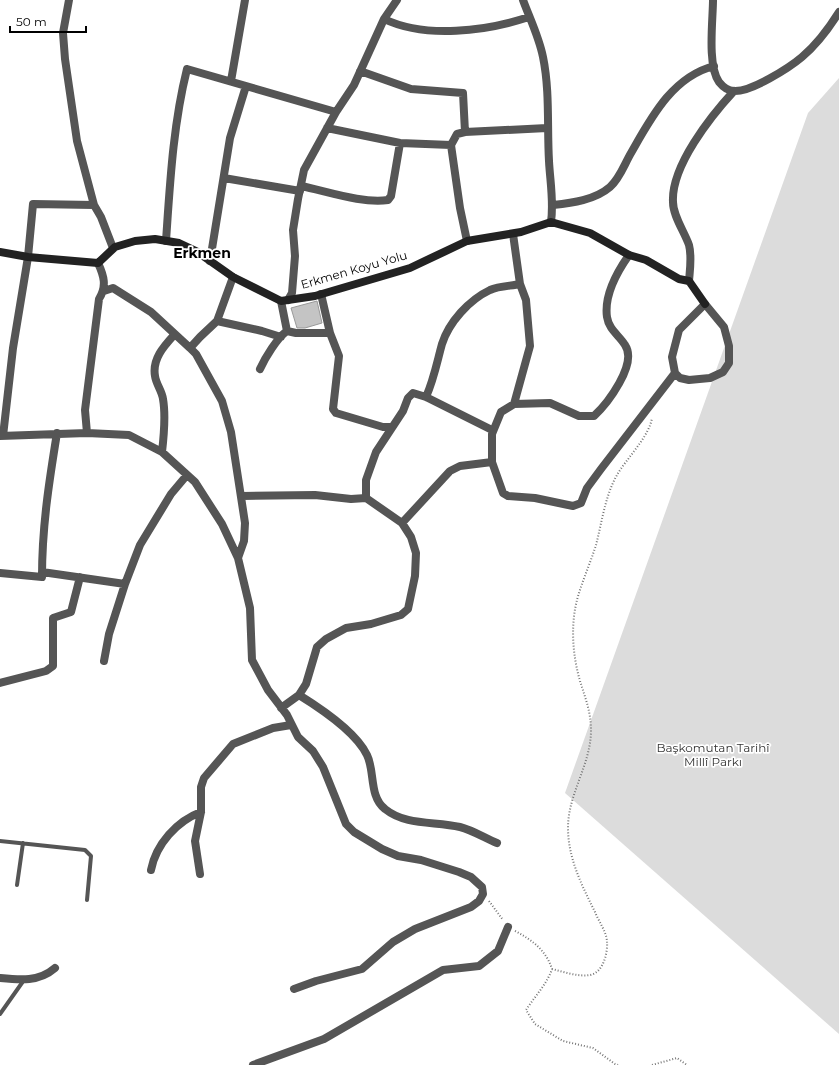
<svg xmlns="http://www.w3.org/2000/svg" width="839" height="1065" font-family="Montserrat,sans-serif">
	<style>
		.green { fill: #dcdcdc }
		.building { fill: #c4c4c4; stroke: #999 }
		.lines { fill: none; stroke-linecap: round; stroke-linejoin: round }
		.path { stroke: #777; stroke-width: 2; stroke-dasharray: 1 2; stroke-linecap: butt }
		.lane { stroke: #555; stroke-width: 4 }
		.street { stroke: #555; stroke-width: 8 }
		.secondary { stroke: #222; stroke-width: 8 }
		.labels { text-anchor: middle; stroke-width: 3.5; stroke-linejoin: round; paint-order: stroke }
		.street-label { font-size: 12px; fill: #000; stroke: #fff }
		.park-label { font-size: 12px; fill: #333; stroke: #fff }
		.quarter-label { font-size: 14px; font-weight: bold; fill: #000; stroke: #fff }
	</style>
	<rect width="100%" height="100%" fill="#fff"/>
	<path class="green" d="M839 78V1034L565 793 808 113Z"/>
	<path class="building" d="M317 301 322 323 305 328H297L291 308Z"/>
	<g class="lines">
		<path class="path" d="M489 901 503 920
			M515 931C532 940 546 950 552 969 547 984 535 996 526 1010L535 1024 563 1041 593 1048 615 1064 618 1065
			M552 969C564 972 578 977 590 975 603 973 608 953 607 941 606 931 599 922 595 912 582 886 568 858 568 828 568 793 591 765 591 730 591 712 585 697 580 681 572 653 570 621 579 593 584 577 591 561 596 545 602 522 605 496 617 475 626 459 649 437 652 418
			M652 1065 677 1058 687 1065"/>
		<path class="lane" d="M0 841 85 850 91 856 87 900
			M17 885 23 843
			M0 1014 24 980"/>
		<path class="street" d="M523 0C530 19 539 37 543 57 550 91 547 127 549 161 550 181 554 202 551 222
			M713 0C713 20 707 65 719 82 723 87 728 91 734 91 751 92 789 68 802 57 816 45 829 28 839 12
			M384 19C426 39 486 31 529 17
			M360 71 411 89 463 93 465 132
			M231 81 245 0
			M327 128 400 143 451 145
			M224 178 300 191
			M301 186C326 191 363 204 388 200L391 196 400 143
			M94 205 101 217 113 248
			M553 205C572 203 595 200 610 187 620 178 624 165 631 153 651 118 672 77 714 66
			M166 241C170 183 173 125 187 69L336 112
			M467 241 460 208 451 145 457 134 465 132 547 128
			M629 255C617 272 604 296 607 317 609 330 619 335 625 345 638 364 607 404 594 416H579L550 403 514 404 501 412 492 434V462L503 493 508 496 535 498 573 506 581 503 587 488 601 469 675 373
			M210 261 230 138 246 86
			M689 281C690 269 692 256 689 245 684 231 673 216 673 202 671 166 711 116 734 91
			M104 291 113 288 151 312 190 348 196 354 222 401 231 432 245 523 244 541 238 558
			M321 294 330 333 339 356 333 409 336 413 383 427H391
			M288 300 292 293 295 256 293 230 298 199 304 170 336 112 354 85 384 19 397 0
			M281 301 287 331
			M705 304 724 327 729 346V363L723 372 710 378 689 380 680 378 675 373 672 357 679 330Z
			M217 321 262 331 281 337
			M287 331 296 333H330
			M190 348 200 337 217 321 233 277
			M260 369C265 358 277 338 287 331
			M426 397C434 379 437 362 442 344 449 322 469 300 490 290 499 286 511 286 520 284L513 234
			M514 404 530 346 526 300 520 284
			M87 433 85 410 99 299C107 286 104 276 98 263
			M0 436 87 433 129 435 162 452 195 482 222 524 238 558 250 608 252 660 268 690 287 715 298 737 313 751 323 767 346 824 354 832 382 849 398 856 421 860 459 872 471 877 482 887 483 894 479 901 471 907 415 929 393 942 362 969 316 981 294 989
			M3 436 13 348 28 257 33 204 94 205 77 141 65 59 63 33 69 0
			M162 452C164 435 166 416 163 399 162 391 156 384 155 376 152 359 164 346 174 335
			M242 496 315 495 351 499 366 498 402 523 411 537 416 553 415 576 408 609 401 615 371 624 346 628 326 639 317 647 306 684 299 695 281 708
			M366 498V480L376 452 403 411 408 398 413 393 426 397 492 430
			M402 523 450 471 460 466 492 462
			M42 572 125 584
			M0 573 42 577C42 527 49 482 57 433
			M104 661 109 634 125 584 140 545 171 494 187 475
			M0 683 46 671 53 666V618L71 612 80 577
			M299 695C320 708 356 732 367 755 375 771 369 797 385 809 406 826 435 821 460 827 472 830 485 838 497 843
			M151 870C156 844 177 821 201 812
			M200 874 195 841 201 812V787L204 778 233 744 273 728 291 725
			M0 978C20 980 39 982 55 968
			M253 1065 324 1039 443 970 479 966 498 951 508 927"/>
		<path class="secondary" d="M0 252 28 257 98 263 115 247 135 241 155 239 179 243 196 251 233 277 281 301 315 296 410 268 467 241 521 232 551 222 590 233 629 255 646 260 679 279 689 281 705 304"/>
	</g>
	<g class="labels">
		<g class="street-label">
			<text transform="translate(354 270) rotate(-16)" y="4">Erkmen Koyu Yolu</text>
		</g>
		<g class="park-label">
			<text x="713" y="752">Başkomutan Tarihî<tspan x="713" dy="14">Millî Parkı</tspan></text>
		</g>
		<g class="quarter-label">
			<text x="202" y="258">Erkmen</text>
		</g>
	</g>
	<path d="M10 26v6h76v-6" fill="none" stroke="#000000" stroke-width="2"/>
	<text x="16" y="26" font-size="12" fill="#000000" stroke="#ffffff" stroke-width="3" paint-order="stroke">50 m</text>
</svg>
